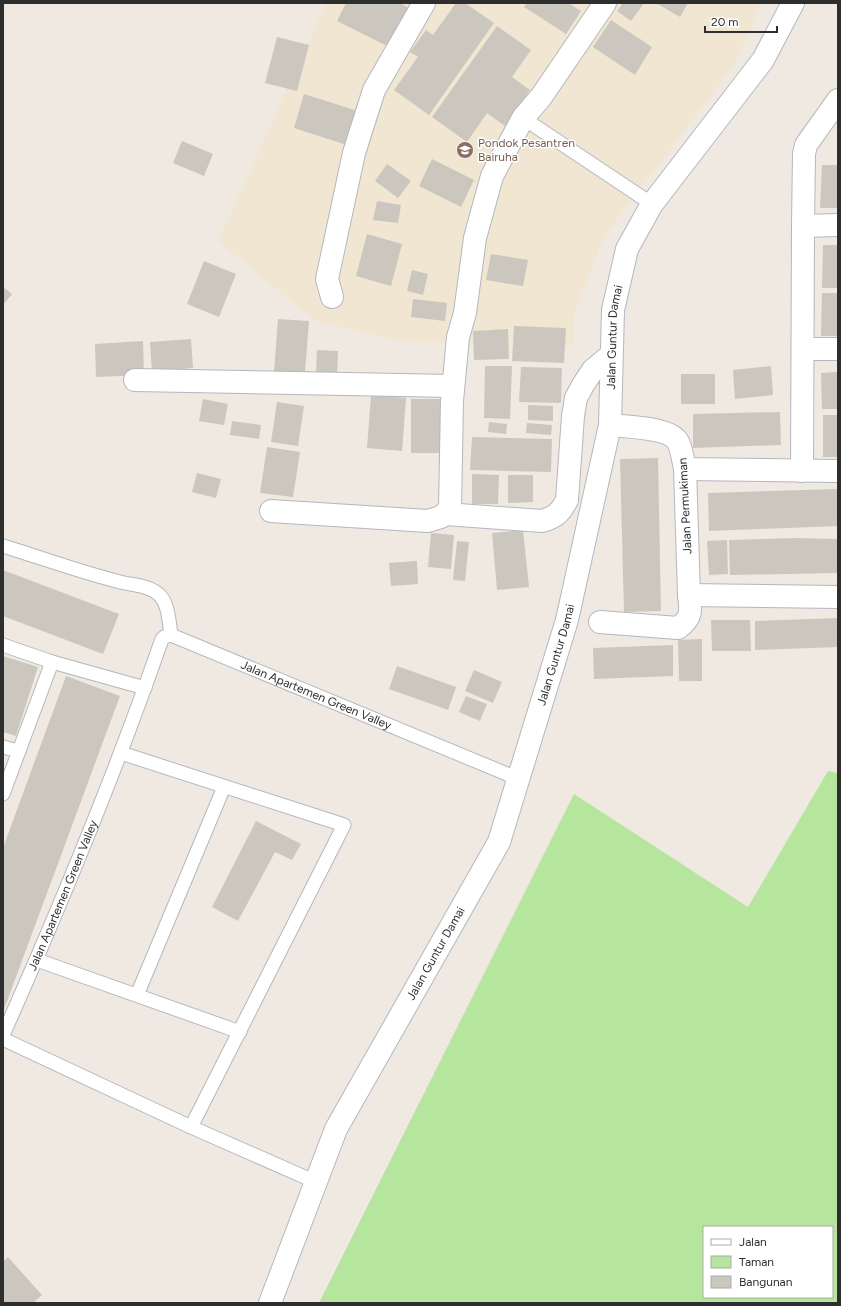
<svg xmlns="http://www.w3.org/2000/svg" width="841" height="1306" font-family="Figtree,sans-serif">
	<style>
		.education { fill: #f0e6d1 }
		.green { fill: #b6e59e; fill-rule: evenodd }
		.building { fill: #cbc7bf }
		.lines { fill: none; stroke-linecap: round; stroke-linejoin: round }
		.lane-casing { stroke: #b4b7c1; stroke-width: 15 }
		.street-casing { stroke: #b4b7c1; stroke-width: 24 }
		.lane { stroke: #fff; stroke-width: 13 }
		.street { stroke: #fff; stroke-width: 22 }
		.labels { text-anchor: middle; stroke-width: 3; stroke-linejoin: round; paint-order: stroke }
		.education-label { font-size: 12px; fill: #785e54; stroke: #fff; text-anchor: start }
		.street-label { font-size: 12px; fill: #2e2e2e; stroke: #fff }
	</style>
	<rect width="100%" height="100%" fill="#efe9e1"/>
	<path class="education" d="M326 3H757L761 4 736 62 604 237 575 311 573 345 405 342 317 322 218 241Z"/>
	<path class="green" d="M828 771 838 773V1303H319L574 794 748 907ZM704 1227H832V1297H704Z"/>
	<path class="building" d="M346 3H400L409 8 389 47 337 21Z
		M456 3H465L494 23 429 115 394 90 418 57 410 52 426 30 433 35Z
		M527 3H568L581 11 566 34 524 7Z
		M623 3H644L631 21 617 11Z
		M656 3H688L680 17Z
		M611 20 652 47 635 75 593 47Z
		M497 26 531 50 512 77 530 90 505 126 487 113 467 142 432 117Z
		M277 37 309 45 297 91 265 83Z
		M304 94 361 112 350 146 294 128Z
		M182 141 213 154 204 176 173 163Z
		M432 159 474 180 461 207 419 186Z
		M387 164 411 181 398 198 375 181Z
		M822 165H838V208H820Z
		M377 201 401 205 398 223 373 220Z
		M367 234 402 244 391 286 356 276Z
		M823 245H838V288H822Z
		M491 254 528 260 523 286 486 280Z
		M204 261 236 274 219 317 187 304Z
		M412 270 428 274 423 295 407 291Z
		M3 287 12 294 3 305Z
		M822 293H838V336H821Z
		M413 299 447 303 445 321 411 317Z
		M278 319 309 321 305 372 274 371Z
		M514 326 566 328 564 363 512 361Z
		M508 329 509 359 474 360 473 331Z
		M191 339 193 368 152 371 150 342Z
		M143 341 144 375 96 377 95 344Z
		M317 350 338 351 337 375 316 374Z
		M485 366H512L510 419 484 418Z
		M771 366 773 395 735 399 733 370Z
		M521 367 562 368 561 403 519 402Z
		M838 372V409H822L821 373Z
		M681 374H715V404H681Z
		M371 395 406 398 402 451 367 448Z
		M203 399 228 404 224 425 199 421Z
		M411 399H443V453H411Z
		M277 402 304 406 298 446 271 442Z
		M528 405 553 406V421L528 420Z
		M780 412 781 445 693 448V414Z
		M823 415H838V457H823Z
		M232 421 261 425 259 439 230 435Z
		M489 422 507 424 506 434 488 432Z
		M527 423 552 425 551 435 526 433Z
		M472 437 552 439 551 472 470 470Z
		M267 447 300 452 293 497 260 493Z
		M658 458 661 611 624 612 620 459Z
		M197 473 221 479 216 498 192 492Z
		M472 474 499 475 498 504H472Z
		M508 475H533V502L508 503Z
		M838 489V526L709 531 708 493Z
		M523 530 529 587 497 590 492 533Z
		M431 533 454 535 451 569 428 567Z
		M796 538 838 539V573L730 575 729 540Z
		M727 540 728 574 709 575 707 541Z
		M457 541 469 542 465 581 453 580Z
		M417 561 418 584 391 586 389 563Z
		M3 570 119 614 103 654 3 616Z
		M838 618V647L755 650V621Z
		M711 620H750L751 651H712Z
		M702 639V681H679L678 640Z
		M673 645V676L594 679 593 648Z
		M3 656 38 667 16 736 3 732Z
		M397 666 456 687 448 710 389 689Z
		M474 670 502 682 493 703 465 691Z
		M66 676 120 696 3 1012V848Z
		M466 696 487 704 480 721 459 712Z
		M256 821 301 844 292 860 275 852 238 921 212 907Z
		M8 1257 42 1295 33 1303H3V1262Z"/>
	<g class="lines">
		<g class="lane-casing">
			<g id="lane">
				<path d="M523 118 652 204"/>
				<path d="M3 546C42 558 80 572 120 582 132 585 147 585 157 593 169 601 169 623 171 635"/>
				<path d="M3 645 52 662 145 688"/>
				<path d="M3 747 19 751"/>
				<path d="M121 753 344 825 191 1127"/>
				<path d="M3 794 52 662"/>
				<path d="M37 960 240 1032"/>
				<path d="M137 995 224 787"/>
				<path id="s1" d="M3 1035C61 905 115 774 162 639L164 637 171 635 507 774 518 779"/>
				<path d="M3 1039 191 1127 316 1182"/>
			</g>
		</g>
		<g class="street-casing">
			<g id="street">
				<path d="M803 226 804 154 806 145 838 100"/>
				<path d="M332 297 327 279 354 153 374 90 424 3"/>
				<path d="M803 349H838"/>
				<path d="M135 380 453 386"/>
				<path d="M685 469 838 471"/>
				<path d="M802 471 803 226 838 225"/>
				<path d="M271 511 428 521 441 517 450 509 452 401 458 337 465 313 475 238 492 176 523 118 541 97 605 3"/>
				<path d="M446 514 542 521C556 517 560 513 567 500L573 416 576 398 583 385 593 370 611 355"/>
				<path d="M689 595 838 597"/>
				<path d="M600 622 678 628C692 618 691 611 689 595L685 469C683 460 682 450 678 442 670 427 626 427 610 425"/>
				<path id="s2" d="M270 1303 336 1129 499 842 567 620 610 425 613 310 627 249 652 204 763 60 793 3"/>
			</g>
		</g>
		<use href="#lane" class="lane"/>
		<use href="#street" class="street"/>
	</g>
	<defs>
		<g id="school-disc" transform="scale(0.9)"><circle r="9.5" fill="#8d6e63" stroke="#fff"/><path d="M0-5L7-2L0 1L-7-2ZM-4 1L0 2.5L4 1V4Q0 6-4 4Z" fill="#fff"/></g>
	</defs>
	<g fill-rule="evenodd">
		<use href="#school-disc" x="465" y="150"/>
	</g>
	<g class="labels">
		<g class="education-label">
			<text x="478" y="147">Pondok Pesantren<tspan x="478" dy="14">Bairuha</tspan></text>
		</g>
		<g class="street-label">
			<text dy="4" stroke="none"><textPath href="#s2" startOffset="1036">Jalan Guntur Damai</textPath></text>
			<text transform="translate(685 506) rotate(-93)" y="4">Jalan Permukiman</text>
			<text dy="4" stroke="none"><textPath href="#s2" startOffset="712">Jalan Guntur Damai</textPath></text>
			<text dy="4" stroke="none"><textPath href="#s1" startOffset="594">Jalan Apartemen Green Valley</textPath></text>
			<text dy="4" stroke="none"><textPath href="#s1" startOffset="152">Jalan Apartemen Green Valley</textPath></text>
			<text dy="4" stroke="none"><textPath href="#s2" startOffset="388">Jalan Guntur Damai</textPath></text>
		</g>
	</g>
	<rect width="841" height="1306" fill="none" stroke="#2e2e2e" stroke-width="8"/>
	<rect x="703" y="1226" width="130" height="72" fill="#ffffff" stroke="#ababab"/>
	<rect x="711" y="1239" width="20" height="6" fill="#ffffff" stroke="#ababab"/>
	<text x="739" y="1246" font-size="12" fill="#2e2e2e">Jalan</text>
	<rect x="711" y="1256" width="20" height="12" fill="#b6e59e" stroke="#ababab"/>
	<text x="739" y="1266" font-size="12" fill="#2e2e2e">Taman</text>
	<rect x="711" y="1276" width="20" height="12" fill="#cbc7bf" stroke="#ababab"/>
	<text x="739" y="1286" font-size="12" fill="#2e2e2e">Bangunan</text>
	<path d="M705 26v6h72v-6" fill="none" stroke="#2e2e2e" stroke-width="2"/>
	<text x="711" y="26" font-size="12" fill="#2e2e2e" stroke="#ffffff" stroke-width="3" paint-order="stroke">20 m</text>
</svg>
